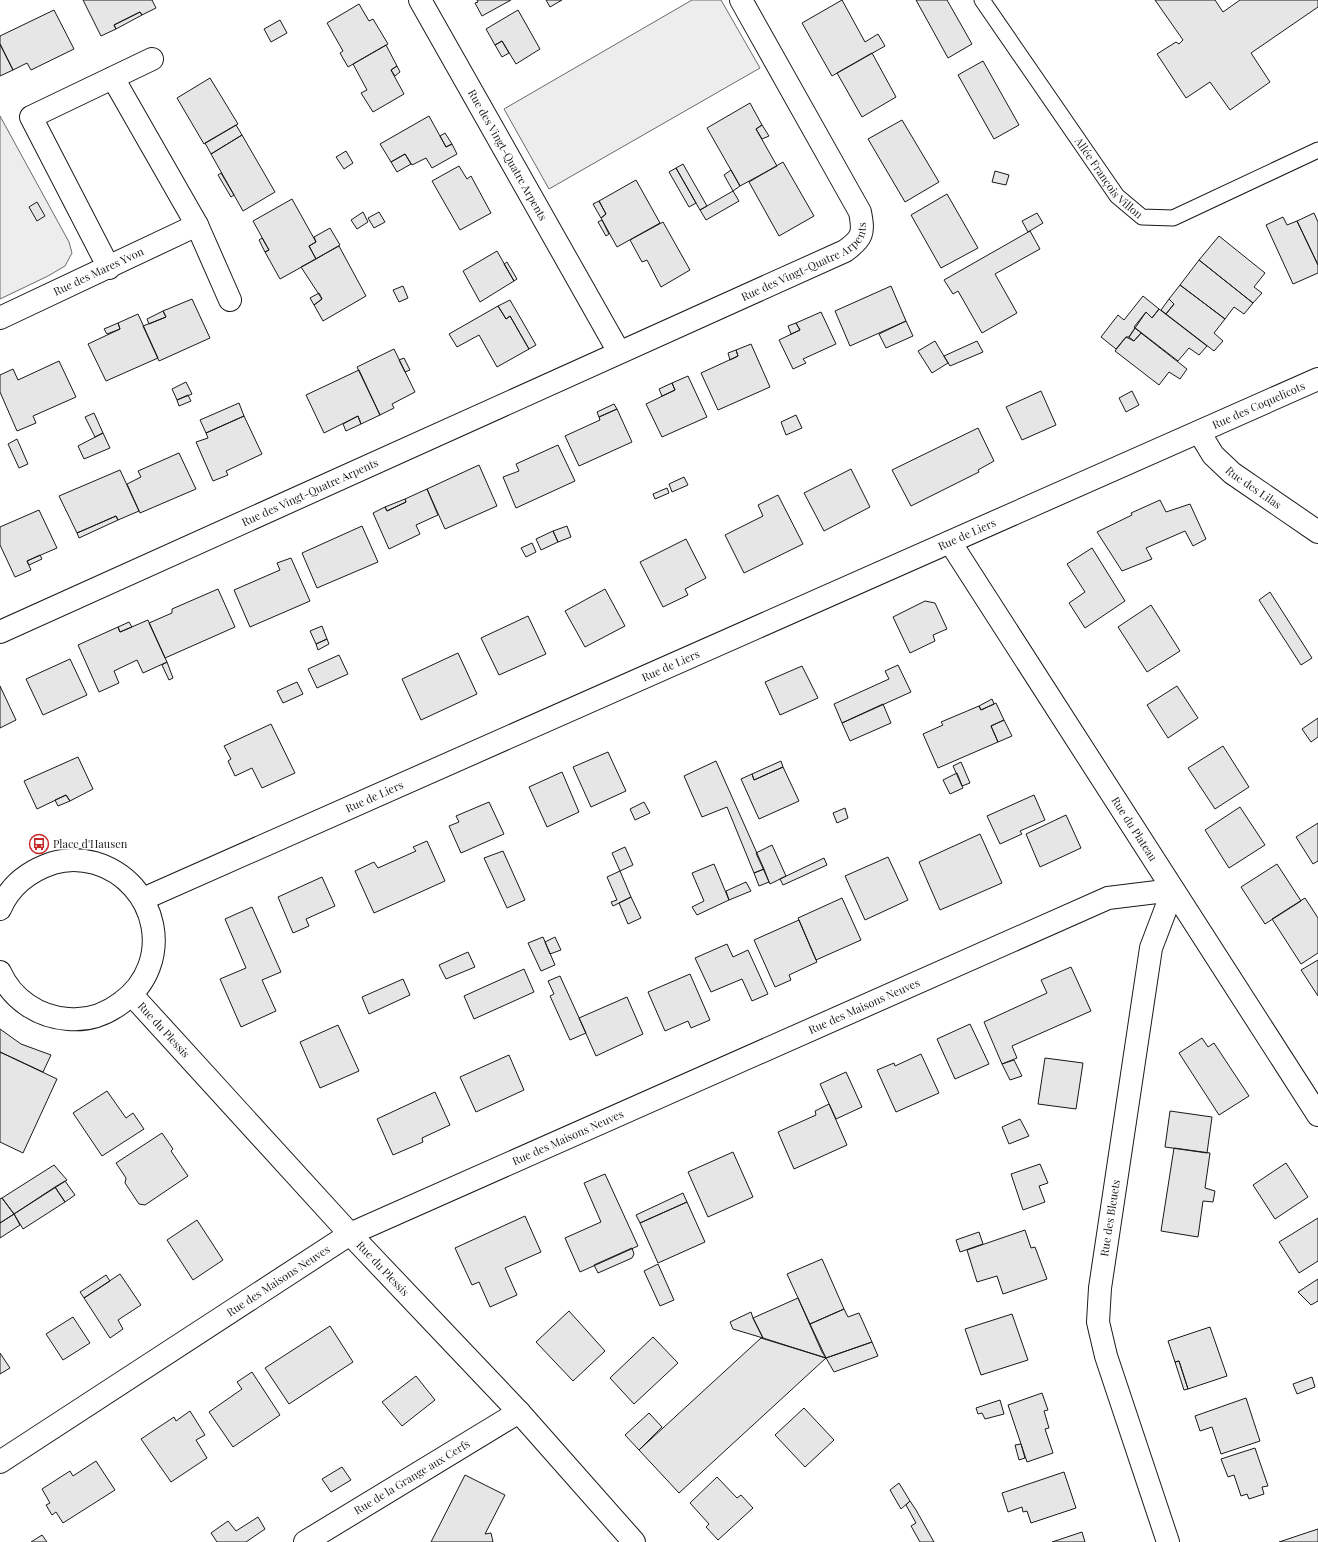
<svg xmlns="http://www.w3.org/2000/svg" width="1318" height="1542" font-family="'Playfair Display',serif">
	<style>
		.green { fill: #ededed; stroke: #6a6a6a }
		.building { fill: #e6e6e6; stroke: #1a1a1a }
		.lines { fill: none; stroke-linecap: round; stroke-linejoin: round }
		.service-casing { stroke: #1a1a1a; stroke-width: 17 }
		.minor-casing { stroke: #1a1a1a; stroke-width: 24 }
		.tertiary-casing { stroke: #1a1a1a; stroke-width: 24 }
		.service { stroke: #fff; stroke-width: 15 }
		.minor { stroke: #fff; stroke-width: 22 }
		.tertiary { stroke: #fff; stroke-width: 22 }
		.labels { text-anchor: middle; stroke-width: 3; stroke-linejoin: round; paint-order: stroke }
		.street-label { font-size: 11px; fill: #1a1a1a; stroke: #fff }
		.poi-label { font-size: 11px; fill: #1a1a1a; stroke: #fff; text-anchor: start }
	</style>
	<rect width="100%" height="100%" fill="#fff"/>
	<path class="green" d="M692 0H721L760 68 549 189 504 109Z
		M0 116 69 242 72 253 65 266 48 276 0 299Z"/>
	<path class="building" d="M83 0H152L156 8 142 15 140 12 114 25 116 29 101 36Z
		M477 0H511L482 16 475 3 478 2Z
		M546 0H562L550 7Z
		M842 0 865 42 878 34 885 46 832 76 802 23Z
		M916 0H947L972 44 948 58Z
		M1155 0H1215L1223 12 1240 0H1318V7L1251 53 1270 82 1230 110 1210 82 1186 98 1157 54 1176 42 1179 44 1183 40Z
		M359 4 369 21 373 19 388 44 348 67 340 53 343 51 327 23Z
		M54 10 74 49 31 70 27 63 13 70 0 44V36Z
		M518 10 540 49 516 64 502 41 495 45 486 29Z
		M140 12 142 15 116 29 114 25Z
		M280 20 287 33 271 42 264 29Z
		M502 41 509 53 502 57 495 45Z
		M0 44 13 70 0 76Z
		M386 45 397 66 391 70 404 94 373 112 361 93 367 90 353 64Z
		M872 53 896 97 862 117 837 73Z
		M983 61 1019 125 994 139 958 75Z
		M397 66 400 72 395 76 391 70Z
		M210 78 238 124 204 144 177 98Z
		M750 103 762 125 756 129 777 166 740 186 707 128Z
		M429 116 446 147 452 144 457 154 432 168 426 158 412 165 405 154 391 162 380 144Z
		M902 120 939 182 905 202 868 139Z
		M236 125 242 135 211 154 205 143Z
		M762 125 769 136 762 139 756 129Z
		M445 133 452 144 446 147 440 136Z
		M242 135 275 192 243 211 211 154Z
		M346 151 353 163 344 169 336 157Z
		M405 154 411 164 397 172 391 162Z
		M783 162 814 216 779 236 749 182Z
		M683 164 707 206 700 210 676 168Z
		M459 166 467 179 471 176 491 213 460 230 432 181Z
		M676 168 696 203 689 207 669 172Z
		M731 170 740 186 733 191 724 175Z
		M995 171 1009 175 1006 185 992 182Z
		M221 173 234 195 231 197 218 175Z
		M636 180 660 223 617 247 601 218 606 214 599 201Z
		M733 191 739 201 706 220 700 210Z
		M947 194 978 248 941 268 911 215Z
		M292 199 316 242 309 246 316 259 280 279 265 252 269 250 253 221Z
		M599 201 606 214 601 218 593 204Z
		M37 202 45 216 37 221 29 207Z
		M363 212 368 222 357 229 351 220Z
		M379 212 385 222 374 228 368 218Z
		M1037 213 1043 223 1028 232 1022 221Z
		M1314 213 1318 222V265L1297 221Z
		M1283 217 1287 225 1297 221 1318 265V273L1293 284 1266 225Z
		M602 220 609 234 606 236 598 222Z
		M663 222 690 270 661 287 647 260 642 262 630 240Z
		M330 228 340 245 316 259 309 246 316 242 314 237Z
		M1030 231 1040 249 995 274 1017 313 982 333 958 291 953 294 944 280Z
		M1219 236 1265 273 1254 287 1262 293 1253 303 1199 260Z
		M262 238 269 250 265 252 259 240Z
		M339 246 366 296 323 321 314 305 322 299 301 267Z
		M497 251 514 281 480 302 463 271Z
		M1199 260 1253 303 1244 314 1234 307 1225 319 1180 285Z
		M507 262 517 279 514 281 504 264Z
		M1180 285 1225 319 1214 333 1223 341 1214 351 1166 314 1174 304 1169 299Z
		M403 286 408 298 399 302 393 290Z
		M891 286 906 321 850 346 835 311Z
		M319 293 322 299 314 305 310 298Z
		M1143 296 1159 309 1152 318 1146 312 1129 337H1126L1116 349 1101 337 1118 315 1124 320Z
		M192 299 210 338 159 361 143 326 166 317 163 311Z
		M1169 299 1174 304 1166 314 1161 310Z
		M510 300 536 345 529 349 510 316 506 319 498 306Z
		M498 306 506 319 510 316 529 349 497 367 479 335 457 347 449 334Z
		M1159 309 1207 346 1199 355 1189 348 1178 361 1134 327 1146 312 1152 318Z
		M163 311 166 317 149 324 147 319Z
		M821 312 836 344 803 359 806 363 793 369 779 340 800 330 796 323Z
		M138 314 158 358 106 381 88 344 120 329 118 323Z
		M906 321 913 336 886 348 879 334Z
		M118 323 120 329 107 334 104 329Z
		M796 323 800 330 791 334 788 326Z
		M1135 328 1141 333 1134 341 1129 337Z
		M1141 333 1187 369 1180 379 1169 372 1159 385 1115 351 1126 337 1134 341Z
		M935 341 948 363 932 373 918 351Z
		M977 341 983 352 950 366 944 356Z
		M751 344 770 387 718 410 701 373 738 356 736 350Z
		M394 349 415 392 392 404 394 408 380 415 357 367Z
		M736 350 738 356 730 360 728 353Z
		M404 358 410 370 405 372 399 360Z
		M59 361 76 397 33 416 36 423 17 431 0 392V375L13 369 18 380Z
		M359 370 380 415 361 424 358 416 324 433 306 395Z
		M688 376 707 417 662 437 646 404 675 390 672 383Z
		M186 382 192 394 177 400 172 389Z
		M672 383 675 390 662 396 659 389Z
		M1041 391 1056 425 1022 440 1006 407Z
		M1132 391 1139 405 1126 412 1119 398Z
		M188 395 191 401 179 406 177 400Z
		M239 403 244 416 206 433 200 420Z
		M614 404 617 409 599 417 597 412Z
		M617 409 632 442 579 466 565 436 600 420 599 417Z
		M94 413 103 433 95 437 85 417Z
		M796 415 802 428 786 435 781 422Z
		M244 416 262 454 226 471 228 475 213 481 196 442 208 438 206 433Z
		M358 416 361 424 346 431 343 424Z
		M978 428 994 461 978 470 979 472 911 506 892 470Z
		M103 433 110 448 84 459 78 446Z
		M17 439 28 464 19 468 8 444Z
		M558 445 575 481 516 508 503 477 519 471 516 464Z
		M179 453 196 489 140 513 127 484 141 477 138 471Z
		M479 465 497 506 445 529 427 489Z
		M851 469 870 507 824 531 804 493Z
		M120 470 139 511 118 520 116 516 77 533 59 496Z
		M684 477 688 485 672 492 669 484Z
		M667 488 669 493 655 499 653 494Z
		M427 489 438 515 416 525 420 534 389 549 373 513 385 507 387 511 406 502 405 499Z
		M778 495 803 544 744 573 725 535 763 516 758 505Z
		M405 499 406 502 387 511 385 507Z
		M1160 500 1166 512 1190 504 1206 539 1193 546 1185 531 1146 548 1152 559 1122 571 1097 532 1132 515 1131 513Z
		M39 510 57 548 27 561 31 570 15 577 0 545V527Z
		M116 516 118 520 79 538 77 533Z
		M362 526 378 562 317 588 302 553Z
		M567 526 571 537 558 542 553 531Z
		M553 531 558 542 541 550 536 539Z
		M686 539 706 578 685 589 688 595 663 607 640 562Z
		M532 543 536 552 526 557 521 548Z
		M1092 548 1125 601 1085 628 1069 603 1085 592 1067 564Z
		M40 555 42 559 29 565 27 561Z
		M291 558 310 601 250 627 234 590 280 570 277 563Z
		M218 589 235 627 165 658 149 623 172 613V609Z
		M605 589 625 626 585 647 565 611Z
		M1270 592 1312 658 1301 665 1259 600Z
		M925 601 935 603 947 629 933 635 935 641 910 653 893 617Z
		M1151 605 1180 651 1147 672 1118 627Z
		M528 616 546 654 499 675 481 638Z
		M148 620 167 662 143 673 137 660 114 671 119 683 99 692 78 645 118 627 120 632Z
		M129 622 132 627 120 632 118 627Z
		M322 626 327 639 316 644 310 631Z
		M327 639 329 644 318 650 316 644Z
		M458 653 477 694 421 720 402 679Z
		M339 655 348 674 317 688 308 669Z
		M70 659 87 695 43 715 26 679Z
		M167 662 173 678 169 680 162 665Z
		M898 665 911 692 842 723 834 704 889 679 885 671Z
		M802 666 818 698 780 715 765 682Z
		M297 682 303 694 283 703 277 691Z
		M0 686 16 720 0 728Z
		M1177 686 1198 718 1168 738 1147 705Z
		M992 699 994 704 981 710 979 706Z
		M996 703 1004 720 991 726 998 742 938 768 923 734 943 725 941 722 979 706 981 710Z
		M883 704 891 723 850 741 842 723Z
		M1318 718V737L1311 742 1302 729Z
		M1004 720 1012 736 998 742 991 726Z
		M271 724 295 773 262 788 252 768 235 776 228 761 231 759 224 746Z
		M1223 746 1249 787 1215 809 1188 768Z
		M608 752 626 791 591 807 573 767Z
		M78 757 93 789 70 801 66 795 37 809 24 781Z
		M716 761 764 869 754 873 727 807 702 817 684 776Z
		M781 761 783 767 754 780 752 774Z
		M961 762 970 783 962 786 953 766Z
		M783 767 799 801 759 819 741 779 752 774 754 780Z
		M562 772 579 812 547 827 529 787Z
		M957 773 963 788 950 794 943 780Z
		M66 795 70 801 58 806 55 800Z
		M1034 795 1045 820 1020 831 1022 834 1000 844 987 816Z
		M489 802 504 834 461 853 449 826 459 822 456 816Z
		M644 802 650 813 635 820 630 809Z
		M1240 807 1265 845 1229 868 1205 830Z
		M845 808 848 818 837 823 833 813Z
		M1066 815 1081 848 1040 867 1026 834Z
		M1318 823V861L1313 864 1296 837Z
		M980 834 1002 883 940 910 919 862Z
		M427 841 445 881 374 913 355 871 374 862 378 868 416 851 413 847Z
		M772 845 786 876 770 884 756 853Z
		M625 847 633 865 620 871 612 853Z
		M503 851 525 900 507 908 484 858Z
		M888 857 908 900 865 920 845 876Z
		M824 858 827 865 783 885 780 879Z
		M714 864 729 900 697 915 692 907 704 901 692 873Z
		M1277 864 1301 901 1265 924 1241 887Z
		M764 869 769 882 759 886 754 873Z
		M620 871 631 897 613 906 611 902 617 900 607 877Z
		M322 877 335 906 306 919 309 926 293 933 278 897Z
		M746 882 751 891 729 900 726 891Z
		M631 897 641 918 628 924 619 903Z
		M842 898 861 940 816 960 798 918Z
		M1305 898 1318 918V953L1301 964 1272 919Z
		M252 907 281 972 262 980 276 1011 241 1027 220 979 246 968 225 919Z
		M799 920 817 962 789 975 791 980 775 987 754 940Z
		M543 937 555 965 541 971 528 943Z
		M555 937 561 950 550 954 545 942Z
		M727 944 733 957 748 950 768 994 752 1001 742 979 711 992 695 958Z
		M468 952 475 967 446 979 439 965Z
		M1318 960V996L1301 970Z
		M1071 967 1091 1011 1012 1046 1017 1058 1002 1064 984 1022 1047 993 1041 980Z
		M524 969 534 992 474 1019 464 996Z
		M690 974 710 1020 691 1028 688 1021 665 1031 648 992Z
		M560 976 586 1033 570 1040 550 996 554 994 548 981Z
		M403 979 410 995 369 1014 362 997Z
		M627 997 643 1034 596 1056 579 1018Z
		M970 1024 989 1064 955 1079 937 1039Z
		M338 1025 359 1071 320 1088 300 1042Z
		M0 1029 21 1044 51 1055 43 1072 0 1052Z
		M1202 1038 1208 1047 1214 1043 1249 1096 1219 1115 1179 1053Z
		M0 1052 57 1079 23 1153 0 1142Z
		M921 1054 939 1093 896 1112 877 1070 894 1063 895 1066Z
		M509 1055 524 1090 476 1112 460 1077Z
		M1045 1058 1083 1063 1076 1109 1038 1104Z
		M1014 1060 1022 1076 1010 1080 1002 1064Z
		M846 1072 862 1107 836 1119 820 1084Z
		M107 1091 126 1118 133 1113 144 1129 102 1156 73 1113Z
		M435 1092 450 1125 422 1138 423 1142 393 1155 377 1119Z
		M829 1104 847 1145 794 1169 778 1132 816 1115 815 1111Z
		M1170 1111 1212 1117 1207 1153 1165 1147Z
		M1020 1119 1029 1136 1009 1144 1002 1127Z
		M162 1133 173 1149 171 1151 188 1176 145 1205 139 1204 125 1183 126 1178 116 1163Z
		M1174 1148 1210 1153 1205 1188 1215 1191 1213 1202 1203 1201 1198 1237 1161 1231Z
		M733 1152 753 1197 708 1217 688 1172Z
		M1286 1163 1308 1197 1275 1219 1253 1185Z
		M1040 1164 1048 1183 1039 1186 1045 1202 1023 1210 1011 1174Z
		M54 1165 67 1180 14 1214 2 1198Z
		M605 1174 638 1246 580 1272 565 1238 601 1222 584 1183Z
		M65 1181 75 1195 65 1202 55 1187Z
		M55 1187 65 1202 23 1229 14 1214Z
		M683 1193 687 1202 640 1223 636 1215Z
		M2 1198 14 1214 0 1223V1199Z
		M687 1202 705 1242 658 1263 640 1223Z
		M14 1214 20 1225 0 1238V1223Z
		M525 1216 541 1252 505 1268 517 1295 490 1307 479 1282 472 1285 455 1248Z
		M1318 1218V1261L1299 1273 1279 1242Z
		M197 1220 223 1260 193 1280 167 1240Z
		M1025 1230 1031 1248 1035 1247 1047 1279 1003 1294 997 1276 977 1282 967 1250Z
		M979 1232 983 1244 960 1252 956 1240Z
		M632 1248 634 1254 632 1258 598 1273 594 1265Z
		M822 1259 844 1309 810 1324 787 1274Z
		M658 1264 674 1300 660 1306 644 1271Z
		M120 1274 141 1305 118 1320 123 1329 110 1338 84 1298Z
		M106 1275 110 1281 84 1298 80 1292Z
		M1318 1279V1301L1311 1305 1298 1292Z
		M798 1298 822 1352 826 1358 763 1338 753 1318Z
		M844 1309 848 1317 859 1313 872 1342 826 1358 810 1324Z
		M569 1311 605 1351 573 1381 536 1342Z
		M751 1312 753 1318 763 1338 733 1329 730 1322Z
		M1012 1314 1028 1360 981 1375 965 1329Z
		M73 1317 90 1343 63 1360 46 1334Z
		M330 1326 353 1362 289 1404 265 1368Z
		M1210 1327 1227 1376 1188 1389 1179 1361 1175 1362 1168 1341Z
		M653 1337 678 1363 634 1404 610 1378Z
		M761 1338 826 1358 679 1493 639 1450Z
		M872 1342 878 1356 834 1372 826 1358Z
		M0 1353 10 1368 0 1374Z
		M1179 1361 1188 1389 1184 1390 1175 1362Z
		M252 1372 280 1415 233 1447 209 1412 242 1389 237 1382Z
		M416 1376 435 1400 402 1426 382 1402Z
		M1312 1377 1315 1387 1297 1394 1293 1384Z
		M1042 1393 1048 1410 1044 1411 1049 1428 1045 1429 1053 1453 1027 1462 1008 1405Z
		M1246 1398 1260 1441 1221 1454 1212 1427 1200 1431 1195 1416Z
		M1000 1400 1004 1414 985 1419 982 1413 978 1414 976 1408Z
		M804 1408 834 1440 805 1467 775 1435Z
		M190 1411 205 1435 196 1440 207 1458 171 1482 141 1439 174 1417 176 1421Z
		M649 1413 662 1427 639 1450 625 1435Z
		M1021 1444 1025 1458 1019 1460 1015 1445Z
		M1255 1448 1268 1486 1262 1487 1264 1494 1249 1499 1247 1494 1241 1496 1234 1475 1228 1477 1221 1459Z
		M96 1461 115 1490 63 1523 56 1512 52 1515 46 1505 50 1503 42 1489 70 1471 73 1476Z
		M342 1467 351 1480 331 1492 322 1479Z
		M1064 1472 1076 1508 1031 1523 1027 1511 1023 1512 1022 1507 1008 1512 1002 1493Z
		M465 1475 505 1495 485 1534 491 1533 493 1542H431Z
		M717 1477 737 1498 741 1495 753 1508 718 1540 706 1527 709 1524 690 1503Z
		M899 1483 910 1501 901 1509 890 1490Z
		M910 1501 916 1510 934 1542H920L911 1526 916 1523 906 1505Z
		M258 1517 265 1529 246 1542H217L211 1533 228 1521 236 1531Z
		M1318 1529V1542H1279Z
		M1082 1532 1085 1542H1052Z
		M42 1535 47 1542H31Z"/>
	<g class="lines">
		<g class="service-casing">
			<g id="service">
				<path id="s1" d="M982 0 1117 196 1142 217 1173 218 1318 150"/>
			</g>
		</g>
		<g class="minor-casing">
			<g id="minor">
				<path id="s2" d="M420 0 619 352"/>
				<path d="M113 78 197 225 230 300"/>
				<path d="M109 268 31 117 152 59"/>
				<path id="s3" d="M0 318 197 225"/>
				<path id="s4" d="M1199 432 1213 455 1232 473 1318 532"/>
				<path id="s5" d="M950 542 1318 1115"/>
				<path id="s6" d="M0 632 845 251C863 238 864 233 860 212L741 0"/>
				<path id="s7" d="M132 995 350 1234 519 1412 634 1542"/>
				<path id="s8" d="M0 1462 350 1234 1108 898 1173 890 1151 948 1100 1288 1098 1322 1106 1356 1168 1542"/>
				<path id="s9" d="M305 1542 519 1412"/>
			</g>
		</g>
		<g class="tertiary-casing">
			<g id="tertiary">
				<path id="s10" d="M143 899 1318 379"/>
				<path d="M0 909C10 885 29 871 53 863 66 859 81 859 95 863 158 882 176 963 121 1003 105 1015 88 1021 68 1019 38 1017 12 999 0 972"/>
			</g>
		</g>
		<use href="#service" class="service"/>
		<use href="#minor" class="minor"/>
		<use href="#tertiary" class="tertiary"/>
	</g>
	<defs>
		<g id="bus-ring" transform="scale(1)"><circle r="9.5" fill="#fff" stroke="#c62828" stroke-width="1.5"/><path d="M-5-6H5V4H4V6H2V4H-2V6H-4V4H-5ZM-3.5-4V0h7V-4ZM-3.5 1.2v1.5H-2V1.2ZM2 1.2v1.5H3.5V1.2Z" fill="#c62828"/></g>
	</defs>
	<g fill-rule="evenodd">
		<use href="#bus-ring" x="39" y="844"/>
	</g>
	<g class="labels">
		<g class="street-label">
			<text dy="4" stroke="none"><textPath href="#s2" startOffset="178">Rue des Vingt-Quatre Arpents</textPath></text>
			<text dy="4" stroke="none"><textPath href="#s1" startOffset="219">Allée François Villon</textPath></text>
			<text dy="4" stroke="none"><textPath href="#s6" startOffset="888">Rue des Vingt-Quatre Arpents</textPath></text>
			<text dy="4" stroke="none"><textPath href="#s3" startOffset="109">Rue des Mares Yvon</textPath></text>
			<text dy="4" stroke="none"><textPath href="#s10" startOffset="1220">Rue des Coquelicots</textPath></text>
			<text dy="4" stroke="none"><textPath href="#s4" startOffset="79">Rue des Lilas</textPath></text>
			<text dy="4" stroke="none"><textPath href="#s6" startOffset="340">Rue des Vingt-Quatre Arpents</textPath></text>
			<text dy="4" stroke="none"><textPath href="#s10" startOffset="901">Rue de Liers</textPath></text>
			<text dy="4" stroke="none"><textPath href="#s10" startOffset="577">Rue de Liers</textPath></text>
			<text dy="4" stroke="none"><textPath href="#s10" startOffset="253">Rue de Liers</textPath></text>
			<text dy="4" stroke="none"><textPath href="#s5" startOffset="341">Rue du Plateau</textPath></text>
			<text dy="4" stroke="none"><textPath href="#s8" startOffset="980">Rue des Maisons Neuves</textPath></text>
			<text dy="4" stroke="none"><textPath href="#s7" startOffset="47">Rue du Plessis</textPath></text>
			<text dy="4" stroke="none"><textPath href="#s8" startOffset="656">Rue des Maisons Neuves</textPath></text>
			<text transform="translate(1110 1218) rotate(-81)" y="4">Rue des Bleuets</text>
			<text dy="4" stroke="none"><textPath href="#s7" startOffset="371">Rue du Plessis</textPath></text>
			<text dy="4" stroke="none"><textPath href="#s8" startOffset="332">Rue des Maisons Neuves</textPath></text>
			<text dy="4" stroke="none"><textPath href="#s9" startOffset="125">Rue de la Grange aux Cerfs</textPath></text>
		</g>
		<g class="poi-label">
			<text x="53" y="848">Place d'Hausen</text>
		</g>
	</g>
</svg>
